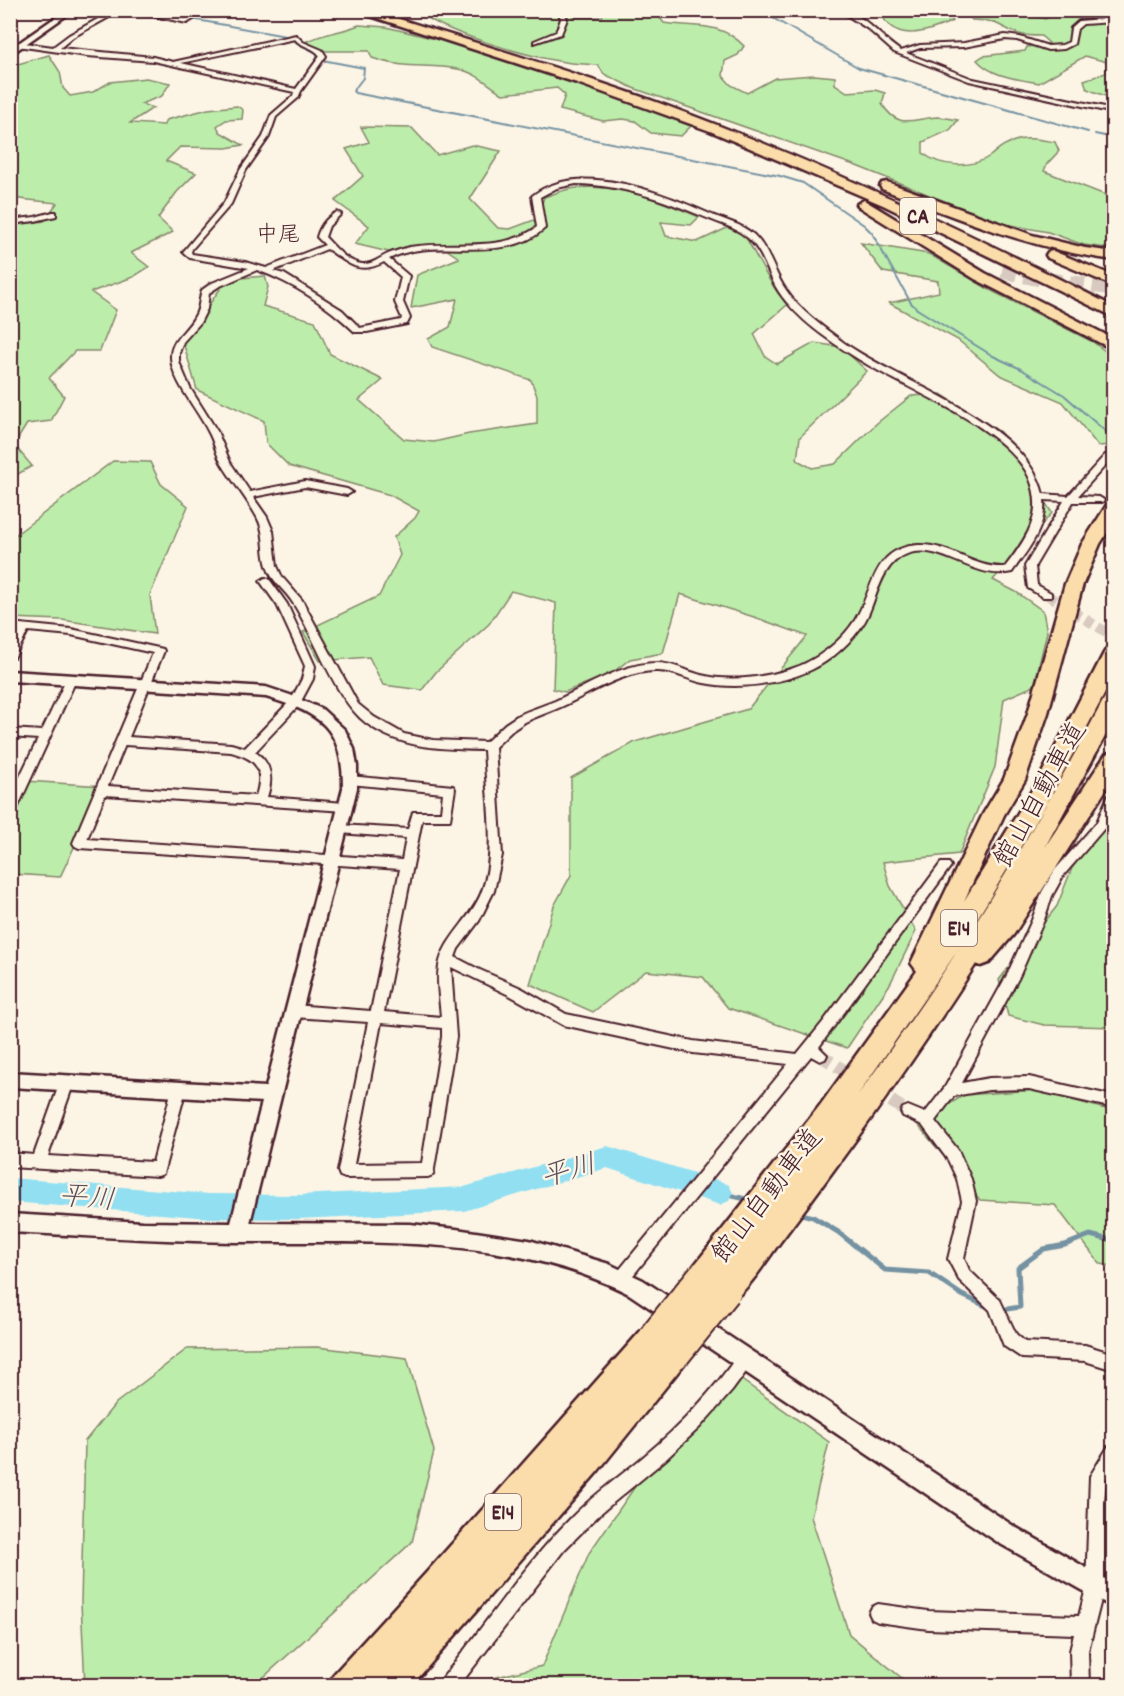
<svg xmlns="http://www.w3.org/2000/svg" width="1124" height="1696" font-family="Dekko,'Klee One',sans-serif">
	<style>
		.green { fill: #bdedab; stroke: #84866b; stroke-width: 1.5 }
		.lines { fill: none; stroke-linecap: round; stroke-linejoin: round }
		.stream-far1 { stroke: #7592a2; stroke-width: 2 }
		.stream { stroke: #7592a2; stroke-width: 5 }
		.river { fill: #92dff2; fill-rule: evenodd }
		.minor-tunnel-far1 { stroke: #d8cac0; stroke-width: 10; stroke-dasharray: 10 5; stroke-linecap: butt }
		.minor-tunnel { stroke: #d8cac0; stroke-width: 13; stroke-dasharray: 13 7; stroke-linecap: butt }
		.motorway-tunnel { stroke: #d8cac0; stroke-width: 15; stroke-dasharray: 15 8; stroke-linecap: butt }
		.minor-casing { stroke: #4a1f2b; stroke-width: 4 }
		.tertiary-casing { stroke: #4a1f2b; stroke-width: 5 }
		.motorway-casing { stroke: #4a1f2b; stroke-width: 5 }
		.minor { fill: #fcf5e5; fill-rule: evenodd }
		.tertiary { fill: #fcf5e5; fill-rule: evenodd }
		.motorway { fill: #fbddab; fill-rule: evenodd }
		.motorway-bridge-casing { stroke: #4a1f2b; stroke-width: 35; stroke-linecap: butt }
		.motorway-bridge { stroke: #fbddab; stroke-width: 31 }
		.labels { text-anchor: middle; stroke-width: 5; stroke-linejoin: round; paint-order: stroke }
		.shield { fill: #fcf5e5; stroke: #7f5f63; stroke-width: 1.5 }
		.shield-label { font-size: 21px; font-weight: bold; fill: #4a1f2b }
		.far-quarter-label { font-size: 22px; fill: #4a1f2b; stroke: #fcf5e5 }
		.near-street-label { font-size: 27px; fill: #4a1f2b; stroke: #fcf5e5 }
		.near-water-label { font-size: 28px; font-style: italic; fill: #5c4f5d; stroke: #fcf5e5 }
	</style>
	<rect width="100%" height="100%" fill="#fcf5e5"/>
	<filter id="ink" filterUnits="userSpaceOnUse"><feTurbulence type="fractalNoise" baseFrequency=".0167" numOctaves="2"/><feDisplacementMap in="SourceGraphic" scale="12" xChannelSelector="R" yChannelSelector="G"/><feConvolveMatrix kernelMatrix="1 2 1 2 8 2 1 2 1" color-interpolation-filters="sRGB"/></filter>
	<g filter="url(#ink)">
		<path class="green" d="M569 10 573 17H602L604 11H662L659 17 664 23C696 28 720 21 744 46L738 55 725 61 723 76 731 85 747 93 775 78 814 75 835 77V84L847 92 875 90 885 93 882 104C899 131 913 118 938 117 945 117 951 119 958 120L950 130 923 142V153C939 167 972 169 990 156 1000 148 1003 144 1018 140 1031 137 1043 140 1055 142L1059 151 1047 164 1044 171 1113 198V249L1084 245 1048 232 1000 223 854 165 633 88 604 74 598 65C587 64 576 64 565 62 536 58 437 32 420 11Z
			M880 11H941L953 21C928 32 893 45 880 11Z
			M967 11H1016L1045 19 1058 11H1096V17L1113 21V99L1087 89 1084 80 1106 73 1107 62 1085 56 1039 83C1017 79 992 77 977 60L983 56 1025 51 1027 47 1049 43 1041 36C1016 36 1016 33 995 23 989 20 979 21 972 20Z
			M359 25 386 27 440 40 517 63 596 90 691 126 681 136 651 133 635 121 623 119 603 121 560 110 565 95 557 88 503 94C489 85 475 72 458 69 427 63 405 70 372 58L369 51H318L303 43C321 33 340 33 359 25Z
			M49 55 60 72 63 88 70 96 93 92 110 82 146 78 170 83 162 96 141 104 153 108 130 123 164 125 166 120 208 109 237 106 243 110 242 119 226 120 217 126 220 132 243 145 226 148 180 147 166 161 196 173 177 192 158 218 173 232 131 253 149 267 133 277 91 292 116 310 100 351H75L49 378 64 396 51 421 27 424 14 445 32 466 11 478 10 226 44 221 57 203 11 198V66Z
			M361 127 412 128 437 155 472 145 501 151 470 199 498 228 510 229 537 219 544 197C554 194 565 189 576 188 618 183 661 201 699 217L691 225 661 222 666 236 697 242 727 228 739 225C755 252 767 281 787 305L754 334 765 356 777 364 814 343 841 347 867 371 800 437 797 460 812 468 835 464 877 423 911 396 941 394 1000 432 1052 513 993 580 1016 592 1043 611 1047 632 1034 686 1004 699 995 767 959 854 883 862 890 886 916 931 890 984 847 1048 728 1008 703 977 646 971 593 1012 530 984 554 906 571 875V778L635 742 748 709 807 636 754 617 680 594 663 653 630 659 612 673 565 692 553 689 556 603 511 591 489 624 436 672 422 690 383 685 369 657 320 661 303 632 379 596 400 555 394 537 415 518 419 511 390 495 289 466 266 443 264 421 197 390 183 342 227 279 265 276 268 287 263 306 315 321 330 354 383 380 359 400 404 439 434 442 469 434 537 424V396L531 380 432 347 428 339 450 327 457 299 411 308 417 275 459 258 440 245 401 255 355 244 369 226 335 201 363 176 346 149 369 142Z
			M861 243 929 254 990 290 1093 342 1113 357V445L1098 446 1063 402 1000 375 958 340 889 303 939 292 938 281 883 272Z
			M113 461 150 462 161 484 188 506 150 595 155 634 62 620 11 618V538Z
			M25 781 103 786 60 877 11 874 10 810Z
			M1113 814V1027L1044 1025 1008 1016 999 980 1057 906 1072 868Z
			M1035 1090 1113 1111V1266L1100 1264 1055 1205 980 1200 917 1124 964 1095Z
			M317 1347 407 1358 434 1451 412 1542 255 1685H85L81 1603 85 1441 116 1403 187 1349Z
			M736 1376 829 1442 811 1517 849 1634 910 1685 482 1686 485 1680 542 1666 589 1553 652 1462Z"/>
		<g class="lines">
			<path class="stream-far1" d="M142 10 291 37 297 43 317 53V59L364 68 363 78 353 91 355 93 780 176 803 183 864 225 872 233 911 303 917 309 993 356 1021 369 1064 395 1114 439
				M759 10 859 68 1088 132
				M1095 134 1114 138"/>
			<path class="stream" d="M720 1193 750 1200
				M798 1213 813 1217 838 1232 885 1270 929 1273 962 1295 990 1308
				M1001 1310 1020 1307 1018 1268 1044 1249 1065 1245 1090 1235 1114 1241"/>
			<path class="river" d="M607 1146 720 1181 729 1185 733 1193 729 1201 720 1205 607 1168 464 1211 298 1219 210 1218 10 1202V1178L210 1194 298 1195 464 1187Z"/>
			<path class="minor-tunnel-far1" d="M1047 595 1114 637"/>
			<path class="minor-tunnel" d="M820 1055 857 1079
				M874 1090 908 1112"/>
			<path class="motorway-tunnel" d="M1002 271 1040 279 1114 288"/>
			<g class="minor-casing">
				<path id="minor" d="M114 10H122L73 37 60 48 153 57 173 62 296 35 303 42 322 50 326 56 301 91 298 98 276 117 269 137 246 170 231 204 192 249 191 252 192 254 245 262 266 268 325 245 317 237C320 226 327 217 337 212L341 214 329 226 325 237C335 247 346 262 362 264 372 265 379 258 388 254 395 251 402 249 410 247 452 240 500 254 537 227L532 196C579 159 662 193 710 214 724 220 742 224 754 235 770 251 774 273 786 290 800 311 823 327 843 342 900 383 1025 421 1043 494L1068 496 1105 455H1111L1113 457 1078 496 1099 497 1104 500 1102 502H1073L1035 566 1037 585 1051 593V597H1043L1028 588 1025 566 1064 501 1044 500C1047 527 1027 551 1012 572 974 581 940 541 907 554 880 564 877 600 865 621 853 641 832 660 811 670 780 684 738 690 704 683 688 680 672 670 656 671 624 671 591 693 563 706 550 712 537 716 525 722L513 730 495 747 502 855 494 891 479 921 458 949 455 957 480 970 521 988 566 1014 693 1041 797 1054 823 1022 941 863H949L951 866 819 1047 827 1055 825 1059 820 1061 811 1056 626 1284 621 1286 616 1284 613 1279 616 1274 788 1064 693 1053 563 1025 511 996 451 967 456 1037 433 1175 428 1177 345 1178 340 1176 338 1171 368 1022 293 1017 288 1015 286 1011 288 1007 293 1005 371 1011 400 869 79 848 75 846 73 843 153 653 71 635 28 631 14 658H10V644L18 630 10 629V623L71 629 163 649 164 651 129 737 231 744 245 748 291 700 302 679 305 666 277 605 260 581 265 578 269 579 287 604 315 666 313 679 299 705 255 752C272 763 273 779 267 797L345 803 349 804 351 807 349 810 345 811 105 795 87 839 402 860 406 838 339 833 333 829 339 825 408 829 413 812H441L443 793 350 784 346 783 344 780 346 777 350 776 453 786 455 789 450 820H422L384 1012 441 1017C440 1001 436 982 439 966 444 937 472 919 482 891 497 851 486 793 484 750 442 749 400 749 366 723 335 699 315 637 293 603 285 590 271 581 267 566 262 550 266 533 257 517 247 499 233 482 222 464 216 454 214 441 208 431 198 410 172 381 171 358 170 339 187 332 195 316 200 308 199 299 202 290L212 283 249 268 190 258 183 252 224 203 240 170 263 137 271 115 293 96 294 92 153 61 87 56 10 45V41L53 47 69 35ZM295 39C301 47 315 47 320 56L296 89 181 63ZM576 184C623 185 664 200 707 218 719 223 734 227 744 235 763 248 767 274 779 292 797 319 828 340 855 357 902 388 1005 425 1029 477 1045 513 1027 538 1005 567 974 569 949 543 918 545 872 548 874 590 855 620 841 642 816 661 791 669 763 678 729 682 701 675 686 671 672 663 657 663 622 663 586 687 555 701 543 706 529 710 517 716L505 724 486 742 433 740 404 734 374 717 358 704 302 600 282 577 277 566 273 531 267 517 253 497 305 487 347 495 352 492 347 489 305 481 250 492 230 462 217 431 190 388 179 362V353L183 342 200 323 207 309 209 293 218 287 257 270C293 283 327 305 355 332H367L407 324 410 318 403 302 409 276 389 259C437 234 503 267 545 228L540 197 557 188ZM327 249C348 262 357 276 384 262L401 277 395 302 402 318 401 320 360 328 342 310 284 274 273 271ZM125 745 231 752C258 759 264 770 256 796L108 786ZM381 1023 442 1028V1037L422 1163 354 1164Z
					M124 10H139L186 19 200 10H208L187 23Z
					M558 10H564L567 19 561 34 534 43V41L556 32 561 19Z
					M839 10C862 10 882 40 901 51L920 45 964 43 1005 35 1020 37 1048 46 1062 45 1069 42 1071 28 1079 21 1114 18V22L1083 24 1077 29 1074 44 1064 49 1048 50 1017 40 1005 39 964 47 920 48 906 53 973 79 1114 109V113L969 81 894 52 868 29Z
					M53 212H56V216L35 221 10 224V220L35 217Z
					M71 676 76 680 16 811 10 815V797L38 739 10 737V729L42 731 66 680Z
					M1114 792V811L1108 824 1063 876 1052 896 1044 920 1019 977 962 1083 989 1078 1029 1077 1114 1096V1108L1029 1089 989 1090 954 1096 935 1121 958 1150 971 1179 976 1201 964 1258 969 1270 1000 1300 1016 1334 1025 1342 1085 1345 1114 1354V1370L1085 1361 1022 1358 1004 1346 990 1310 959 1280 948 1259 962 1201 957 1179 948 1160 922 1125 903 1116 901 1112 903 1108 908 1106 925 1113 945 1087 1007 975 1032 920 1042 892 1055 870 1097 822 1108 796Z
					M67 1076 72 1078 74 1082 48 1156 153 1162 172 1089 174 1085 179 1083 184 1085 186 1089 163 1174 158 1176 10 1167V1153L34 1155 60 1082 62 1078Z
					M745 1351 751 1353 753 1359 751 1365 732 1391 700 1427 665 1460 602 1512 564 1550 459 1686H438L441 1680C484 1627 522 1568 570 1519 592 1496 618 1478 643 1457 680 1426 712 1393 739 1353Z
					M1114 1445V1468L1106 1479 1104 1503V1588L1088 1651 1089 1686H1071L1070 1651 1074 1634 928 1629 878 1622 872 1619 869 1613 872 1607 878 1604 928 1611 1079 1616 1086 1588 1090 1476 1108 1447Z"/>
			</g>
			<g class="tertiary-casing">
				<path id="tertiary" d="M66 10H74L10 55V49Z
					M10 671 266 687 290 695 322 709 345 730 354 749 357 766V788L250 1223 410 1224 456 1229 529 1240 609 1264 643 1280 727 1335 1015 1527 1114 1584V1608L999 1543 629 1294C508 1233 368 1243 237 1242 162 1241 86 1236 10 1232V1214L143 1222 231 1223 262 1102 10 1087V1072L266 1087 343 788C343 727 320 713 266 697L10 681Z"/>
			</g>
			<g class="motorway-casing">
				<path id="motorway" d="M352 10H370C467 40 564 69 659 103 815 160 966 231 1114 307V317L883 205 710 131 577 83Z
					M887 182 1032 235 1085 248 1114 252V260C1032 249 958 219 882 189L880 186 882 183Z
					M864 200 985 273 1114 339V350L975 279 859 207 857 204Z
					M1053 251 1114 276V286L1048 258 1046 255 1048 252Z
					M1114 502V522L1100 544 1083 584 1048 713 1025 780 1004 815 964 901 1040 777 1104 653 1107 648 1114 646V676L1043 810 958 950 857 1096C950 970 1031 838 1104 699L1107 694 1114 692V720L1045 847 1106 754 1114 751V777L1014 934 989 963 981 966 976 964C916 1058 851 1148 784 1237 769 1256 746 1296 725 1305L715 1301 711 1291 712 1287 703 1291 693 1287 689 1277 693 1267 821 1104 917 971 911 963 983 814 1004 779 1028 713 1065 584 1082 544 1108 503Z
					M656 1320 666 1325 671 1335 668 1341 675 1338 685 1343 690 1353 685 1363 598 1471 411 1686H371L372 1682 370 1686H329L334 1674 427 1572 646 1325Z"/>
			</g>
			<use href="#minor" class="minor"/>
			<use href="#tertiary" class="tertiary"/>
			<use href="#motorway" class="motorway"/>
			<g class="motorway-bridge-casing">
				<path id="motorway-bridge" d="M656 1335 703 1277
					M675 1353 725 1291"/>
			</g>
			<use href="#motorway-bridge" class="motorway-bridge"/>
		</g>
	</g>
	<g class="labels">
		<g class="shield">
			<rect x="900" y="198" width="36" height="36" rx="4.5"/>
			<rect x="941" y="910" width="36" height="36" rx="4.5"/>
			<rect x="485" y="1494" width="36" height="36" rx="4.5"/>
		</g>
		<g class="shield-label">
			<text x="918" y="223">CA</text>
			<text x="959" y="935">E14</text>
			<text x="503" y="1519">E14</text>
		</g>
		<g class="far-quarter-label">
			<text x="278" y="241">中尾</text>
		</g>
		<g class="near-street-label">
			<text transform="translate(1039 794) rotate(-61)" y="9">館山自動車道</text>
			<text transform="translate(766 1195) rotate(-52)" y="9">館山自動車道</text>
		</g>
		<g class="near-water-label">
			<text transform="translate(568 1169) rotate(-16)" y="10">平川</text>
			<text transform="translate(87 1196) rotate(5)" y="10">平川</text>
		</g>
	</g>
	<rect width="1124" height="1696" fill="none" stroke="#fcf5e5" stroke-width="36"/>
	<rect x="18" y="18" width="1088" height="1660" fill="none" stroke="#4a1f2b" stroke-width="2" filter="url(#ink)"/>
</svg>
